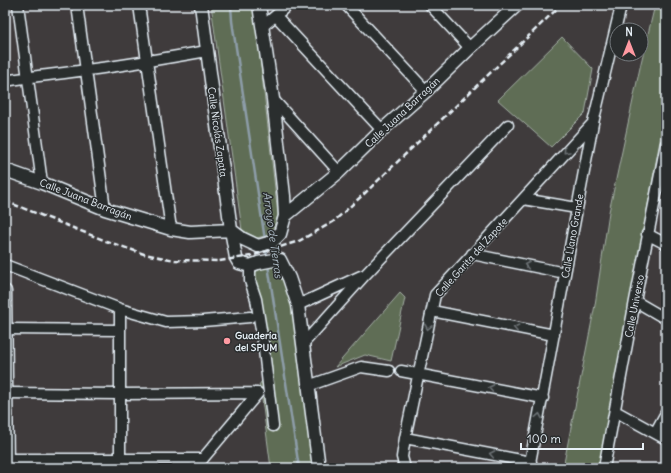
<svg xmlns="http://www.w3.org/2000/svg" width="671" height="473" font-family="Delius,sans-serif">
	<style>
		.green { fill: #5f6d54; stroke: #a4afa6 }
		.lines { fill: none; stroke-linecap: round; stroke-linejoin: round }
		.stream { stroke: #8d9da9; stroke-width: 2.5 }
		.minor-casing { stroke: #e8f1f8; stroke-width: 13 }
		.tertiary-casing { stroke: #e8f1f8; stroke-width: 15 }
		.minor { stroke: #2a2d2e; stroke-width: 10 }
		.tertiary { stroke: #2a2d2e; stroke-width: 12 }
		.rail { stroke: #e8f1f8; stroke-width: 2.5; stroke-dasharray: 6 3; stroke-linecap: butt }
		.oneway { stroke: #6c7275 }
		.poi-dot { fill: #ff9aa2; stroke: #2a2d2e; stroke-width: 1.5 }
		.labels { text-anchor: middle; stroke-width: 3; stroke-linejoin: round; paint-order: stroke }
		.street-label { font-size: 10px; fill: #e8f1f8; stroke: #2a2d2e }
		.poi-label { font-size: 10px; font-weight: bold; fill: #e8f1f8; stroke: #2a2d2e; text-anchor: start }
		.water-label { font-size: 11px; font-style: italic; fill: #abb9c3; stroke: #2a2d2e }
	</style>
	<rect width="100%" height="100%" fill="#3f3b3c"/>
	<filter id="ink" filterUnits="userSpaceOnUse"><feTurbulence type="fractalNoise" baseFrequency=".025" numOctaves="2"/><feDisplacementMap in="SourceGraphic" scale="8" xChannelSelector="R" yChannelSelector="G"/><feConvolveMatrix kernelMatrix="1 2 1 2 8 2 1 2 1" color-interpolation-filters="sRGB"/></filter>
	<g filter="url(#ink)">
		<path class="green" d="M211 5H254L278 215 271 234 257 238 242 230Z
			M655 5H666V108L599 468H563L595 305 609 212 641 63Z
			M562 37 593 69 585 113 551 147 498 100Z
			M277 264 294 304 316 468H271L262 400V389L259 385 264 378 251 271Z
			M400 293 405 298 391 361 365 355 335 367Z"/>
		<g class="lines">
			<path class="stream" d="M231 5 232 21 265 240
				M266 247 267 258
				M268 265 299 468"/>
			<g class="minor-casing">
				<path id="minor" d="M18 5 42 183
					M77 5 105 209
					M139 5 171 229
					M346 5 426 91
					M430 5 470 48
					M276 16 382 130
					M262 27 288 5
					M5 81C32 76 60 74 87 70 127 65 167 58 207 51
					M273 99 339 172
					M523 199 577 208
					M647 234 666 244
					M472 254 565 273
					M5 265 120 309 166 322 203 321 250 317
					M250 266V281L256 299 263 342 273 426
					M635 301 666 319
					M298 305 361 276
					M120 309V468
					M432 311 554 335
					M5 329 120 330
					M303 344 365 275 508 125
					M401 371 543 398
					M308 386 361 367 389 371
					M5 393 120 394 258 393
					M615 411 666 439
					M655 433 666 413
					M405 438 531 462
					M7 459H203
					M195 468 258 393
					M405 468 402 457 405 438 435 295 593 123
					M529 468 593 123 621 6
					M604 468 635 301 666 144"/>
			</g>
			<g class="tertiary-casing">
				<path id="tertiary" d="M201 5 231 230 236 258 239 263 250 266 258 263 274 260H280L289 278 298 305 319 468
					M5 170 42 183 105 209 171 229 190 232 231 230 243 239 258 246 272 242 280 234 285 216 284 196 273 99 259 5
					M285 216 339 172 382 130 426 91 470 48 517 5
					M5 291 7 468"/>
			</g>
			<use href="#minor" class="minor"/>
			<use href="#tertiary" class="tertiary"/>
			<path class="rail" d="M5 201 106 241 144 254 175 260 219 261 251 256 299 241 333 222 365 193 561 5"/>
		</g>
		<defs><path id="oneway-chevron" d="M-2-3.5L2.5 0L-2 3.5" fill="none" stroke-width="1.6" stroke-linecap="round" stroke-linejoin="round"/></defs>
		<g class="oneway">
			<use href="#oneway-chevron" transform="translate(566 151) rotate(133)"/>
			<use href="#oneway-chevron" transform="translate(527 265) rotate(-169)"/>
			<use href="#oneway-chevron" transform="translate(428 327) rotate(102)"/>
			<use href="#oneway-chevron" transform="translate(516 328) rotate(-168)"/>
			<use href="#oneway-chevron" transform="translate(491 388) rotate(-169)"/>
			<use href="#oneway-chevron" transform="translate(539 416) rotate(-79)"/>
			<use href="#oneway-chevron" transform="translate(492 454) rotate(-169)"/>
		</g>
	</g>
	<circle class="poi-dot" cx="227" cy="341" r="4"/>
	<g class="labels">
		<g class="street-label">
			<text transform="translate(402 112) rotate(-43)" y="4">Calle Juana Barragán</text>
			<text transform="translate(218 132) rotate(82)" y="4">Calle Nicolás Zapata</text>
			<text transform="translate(86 199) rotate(21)" y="4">Calle Juana Barragán</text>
			<text transform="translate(572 236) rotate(-80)" y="4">Calle Llano Grande</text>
			<text transform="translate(471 257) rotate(-48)" y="4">Calle Garita del Zapote</text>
			<text transform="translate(634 306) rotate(-79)" y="4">Calle Universo</text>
		</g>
		<g class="poi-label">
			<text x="235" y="339">Guadería<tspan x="235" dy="12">del SPUM</tspan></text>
		</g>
		<g class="water-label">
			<text transform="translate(273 235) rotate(82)" y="4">Arroyo de Tierras</text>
		</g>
	</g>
	<rect width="671" height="473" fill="none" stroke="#2a2d2e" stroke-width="20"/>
	<rect x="10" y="10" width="651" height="453" fill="none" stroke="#e8f1f8" stroke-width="1.5" filter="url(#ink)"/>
	<g transform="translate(629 42)"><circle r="19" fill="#2a2d2e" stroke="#767b7f"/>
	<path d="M0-3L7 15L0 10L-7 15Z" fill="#ff9aa2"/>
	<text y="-6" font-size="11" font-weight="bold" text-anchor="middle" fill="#e8f1f8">N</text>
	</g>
	<path d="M521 443v6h122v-6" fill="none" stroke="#e8f1f8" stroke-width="2"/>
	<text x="527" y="443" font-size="12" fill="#e8f1f8" stroke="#2a2d2e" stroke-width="3" paint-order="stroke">100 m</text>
</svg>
